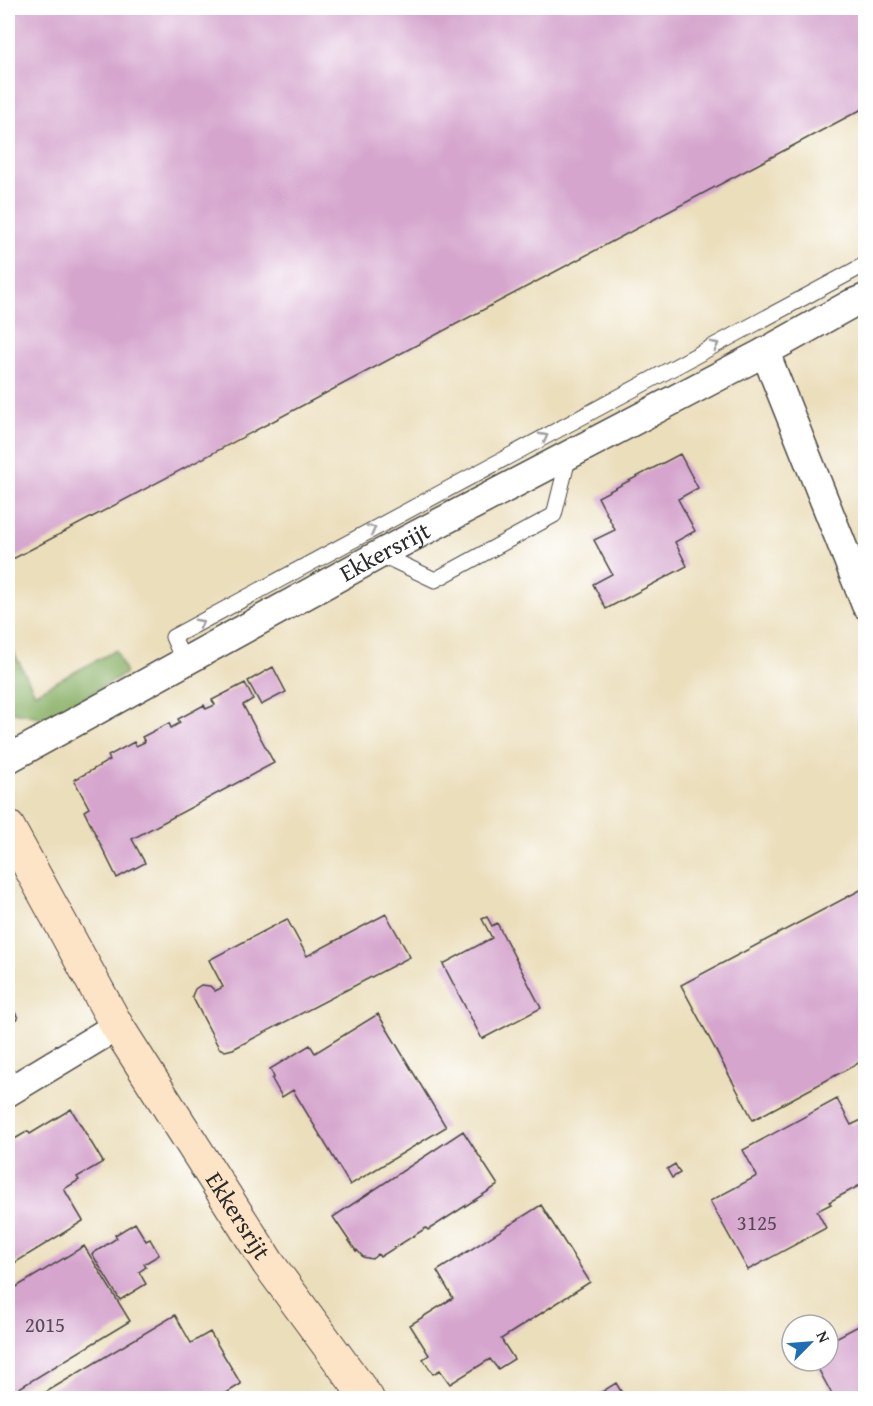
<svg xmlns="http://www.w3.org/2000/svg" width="873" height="1406" font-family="'Gentium Book Plus',serif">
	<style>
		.forest { fill: #89b066; stroke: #5a6e48; stroke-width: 1.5 }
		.building { fill: #d5a5ce }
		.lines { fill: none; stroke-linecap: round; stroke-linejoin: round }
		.service-casing { stroke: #484641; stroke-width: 17 }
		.minor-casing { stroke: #484641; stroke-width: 31 }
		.secondary-casing { stroke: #484641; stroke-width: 35 }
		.service { stroke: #fff; stroke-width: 15 }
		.minor { stroke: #fff; stroke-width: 28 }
		.secondary { stroke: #fee4c6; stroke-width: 33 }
		.oneway { stroke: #a0a0a0 }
		.labels { text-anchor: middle; stroke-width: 6; stroke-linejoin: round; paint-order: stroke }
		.number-label { font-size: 21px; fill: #564a54 }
		.street-label { font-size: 24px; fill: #2b2b2b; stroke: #fff }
	</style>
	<rect width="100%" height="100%" fill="#fff"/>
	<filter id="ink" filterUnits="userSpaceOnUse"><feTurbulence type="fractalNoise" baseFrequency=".0167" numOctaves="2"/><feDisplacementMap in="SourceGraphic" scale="12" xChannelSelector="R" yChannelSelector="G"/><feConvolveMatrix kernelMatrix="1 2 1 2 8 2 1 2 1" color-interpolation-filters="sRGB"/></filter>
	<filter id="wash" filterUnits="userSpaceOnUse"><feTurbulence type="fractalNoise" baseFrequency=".008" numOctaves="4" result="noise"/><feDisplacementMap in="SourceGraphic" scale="24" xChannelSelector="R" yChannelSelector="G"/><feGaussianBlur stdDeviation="1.35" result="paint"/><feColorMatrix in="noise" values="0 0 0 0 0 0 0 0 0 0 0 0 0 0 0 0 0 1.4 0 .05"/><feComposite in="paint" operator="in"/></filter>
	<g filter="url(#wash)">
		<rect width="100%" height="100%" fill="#ebdebb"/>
		<path class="forest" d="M8 641 35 693 116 650 126 673 49 719 8 711Z"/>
		<g id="blocks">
			<path class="building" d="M8 8H866V107L11 560 8 551Z
				M680 454 698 488 678 499 695 531 675 542 687 566 606 609 593 584 612 574 594 540 615 530 598 497Z
				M273 667 286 692 261 705 248 681Z
				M245 683 253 699 243 705 274 763 132 839 145 863 117 878 84 811 89 808 74 780 110 760 108 756 134 742 136 746 145 742 142 737 169 723 171 728 180 723 178 719 204 705 206 709 215 705 212 700Z
				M866 887V1059L753 1120 681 985Z
				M386 914 410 957 233 1049 225 1051 219 1048 192 996 195 989 201 985 210 986 215 991 223 987 209 960 287 919 307 956Z
				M487 917 492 926 497 923 541 1008 482 1039 443 964 492 938 482 919Z
				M8 1000 18 1018 8 1024Z
				M378 1014 446 1127 350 1185 293 1090 282 1097 272 1079 274 1077 270 1069 310 1045 315 1053Z
				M837 1099 851 1125 866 1118V1182L829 1202 831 1204 817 1211 826 1228 748 1270 710 1201 757 1176 743 1150Z
				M71 1109 103 1162 77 1177 79 1180 64 1189 83 1221 8 1267V1143L28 1131 30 1134Z
				M463 1131 498 1185 428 1230 426 1228 380 1257 378 1254 372 1259 363 1257 357 1250 356 1251 333 1217Z
				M675 1164 680 1173 672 1178 667 1169Z
				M541 1205 590 1282 501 1339 514 1359 498 1369 490 1359 450 1384 440 1370 433 1374 423 1359 429 1355 410 1325 453 1298 437 1271Z
				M135 1223 146 1241 150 1239 159 1255 144 1264 146 1267 139 1272 146 1284 120 1300 92 1254 117 1238 115 1235Z
				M84 1246 130 1321 8 1395V1292Z
				M175 1315 191 1343 210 1332 241 1384 223 1395 225 1398H36Z
				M866 1322V1398H834L814 1361H828V1342Z
				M616 1383 625 1398H592Z"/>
		</g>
	</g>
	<g filter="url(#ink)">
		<use href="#blocks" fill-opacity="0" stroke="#484641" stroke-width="1.5"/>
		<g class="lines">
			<g class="service-casing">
				<path id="service" d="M380 554 435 580 554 515 569 455
					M184 662 173 637 866 264"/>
			</g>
			<g class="minor-casing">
				<g id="minor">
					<path d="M765 352 866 605"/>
					<path id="s1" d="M8 759 380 554 765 352 851 304 866 298"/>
					<path d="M8 1092 117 1026"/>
				</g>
			</g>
			<g class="secondary-casing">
				<g id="secondary">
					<path id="s2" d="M8 827 117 1026 268 1263 367 1398"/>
				</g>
			</g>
			<use href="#service" class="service"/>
			<use href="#minor" class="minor"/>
			<use href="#secondary" class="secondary"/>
		</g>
		<defs><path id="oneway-chevron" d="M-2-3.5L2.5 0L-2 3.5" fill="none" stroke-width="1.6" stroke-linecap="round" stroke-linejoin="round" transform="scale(1.5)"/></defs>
		<g class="oneway">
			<use href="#oneway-chevron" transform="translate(715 345) rotate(-28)"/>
			<use href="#oneway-chevron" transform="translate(544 437) rotate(-28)"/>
			<use href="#oneway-chevron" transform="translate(372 529) rotate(-28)"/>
			<use href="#oneway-chevron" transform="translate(200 623) rotate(-28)"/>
		</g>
	</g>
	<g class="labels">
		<g class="number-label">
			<text x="757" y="1230">3125</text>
			<text x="45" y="1332">2015</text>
		</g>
		<g class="street-label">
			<text dy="8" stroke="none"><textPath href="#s1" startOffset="430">Ekkersrijt</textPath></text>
			<text dy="8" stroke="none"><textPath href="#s2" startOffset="452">Ekkersrijt</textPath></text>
		</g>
	</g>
	<rect width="873" height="1406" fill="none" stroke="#fff" stroke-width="30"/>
	<g transform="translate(810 1343) rotate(65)"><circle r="28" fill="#ffffff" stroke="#aaaaaa" stroke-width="1.5"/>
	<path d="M0-4.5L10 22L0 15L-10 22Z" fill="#1f6fb2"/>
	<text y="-9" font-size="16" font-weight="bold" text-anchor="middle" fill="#2b2b2b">N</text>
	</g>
</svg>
